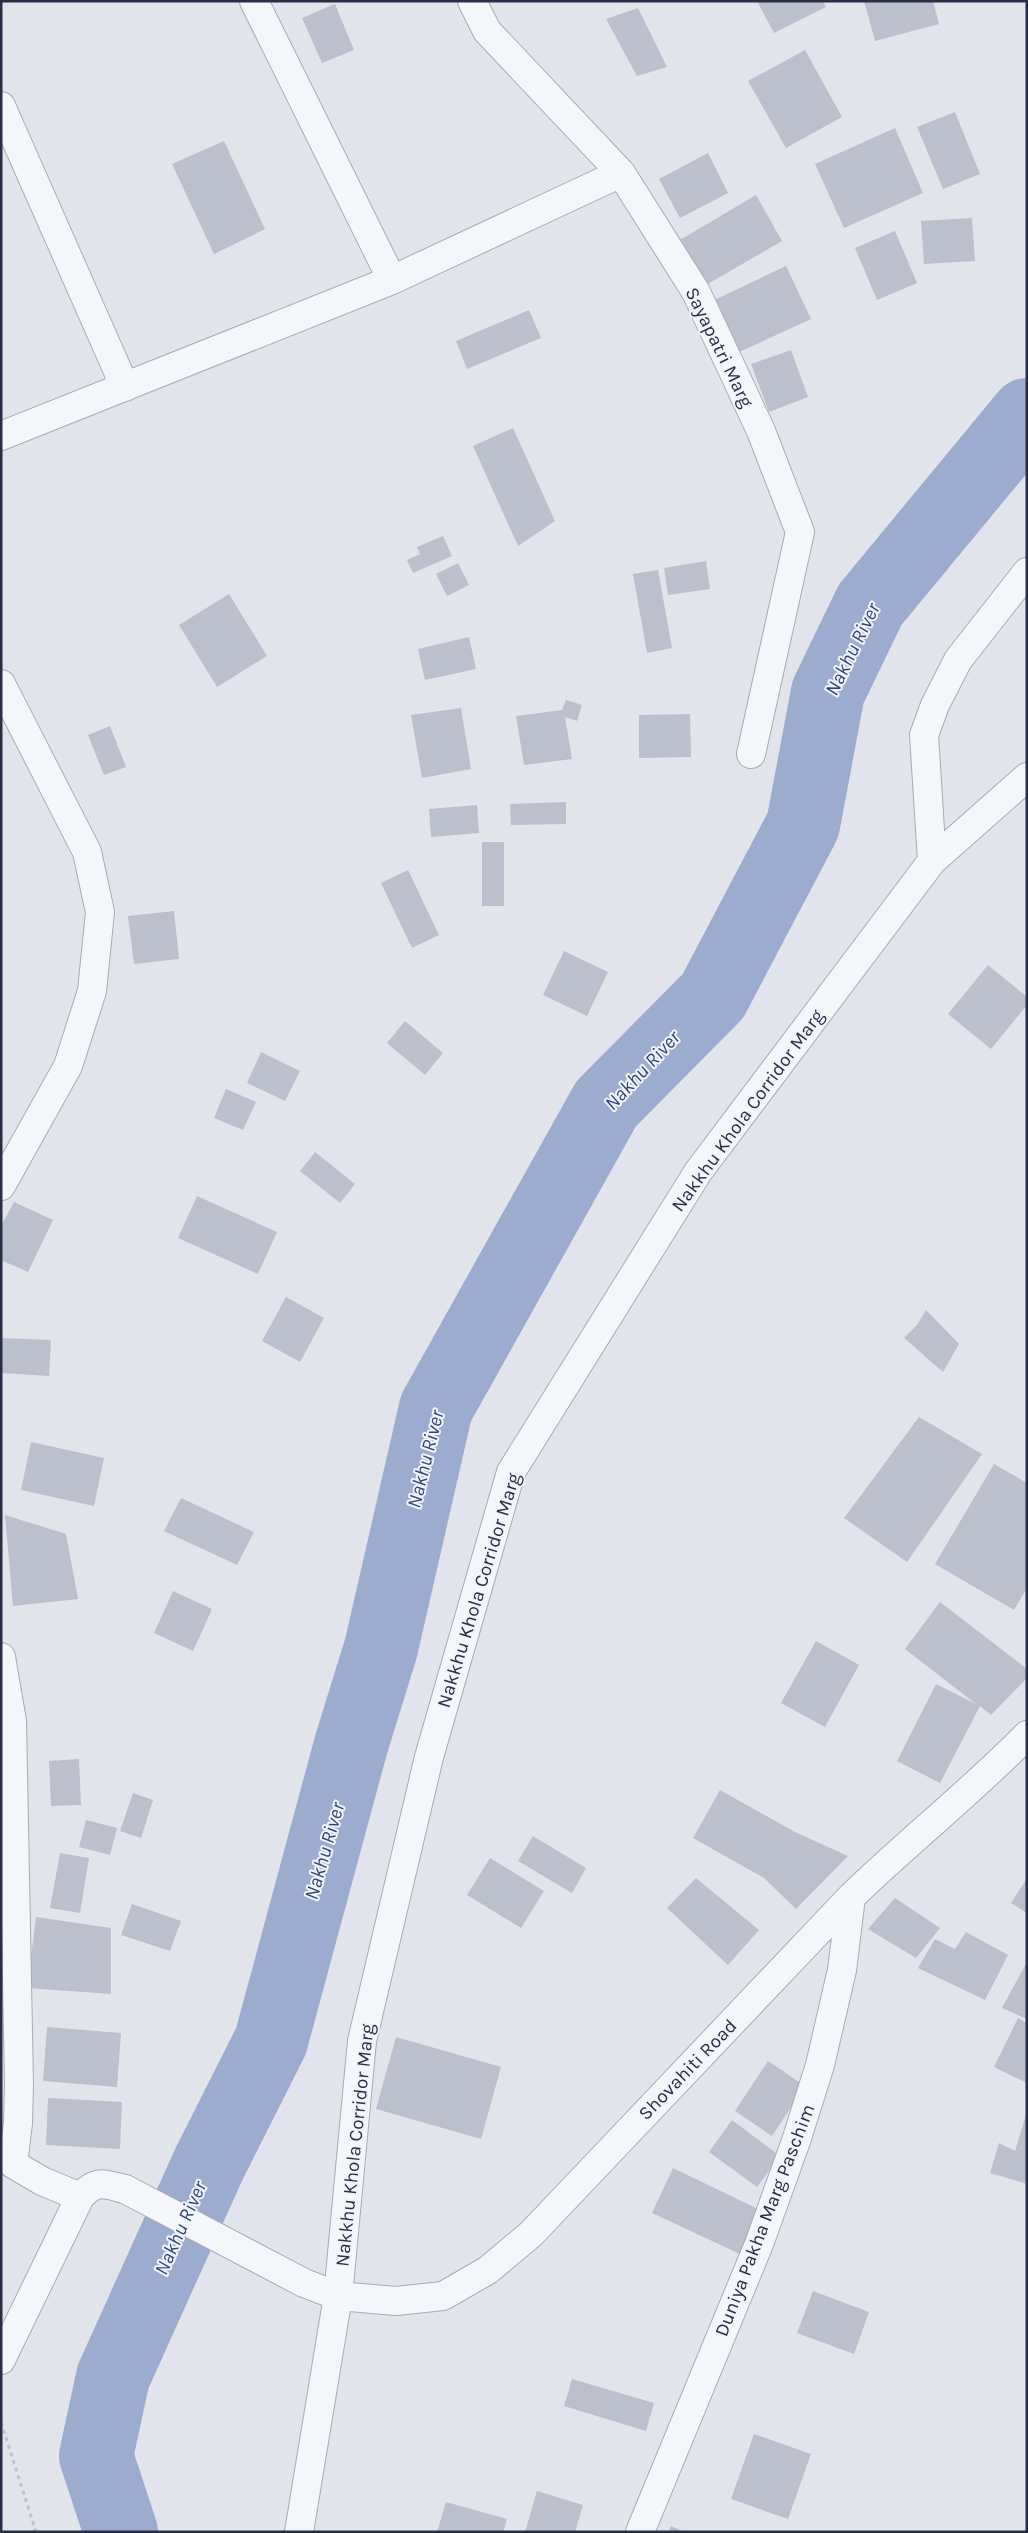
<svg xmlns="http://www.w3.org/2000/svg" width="1028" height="2533" font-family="Karla,sans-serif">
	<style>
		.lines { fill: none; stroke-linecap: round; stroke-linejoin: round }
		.river { stroke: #9bacce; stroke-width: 74 }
		.building { fill: #bcbfcc }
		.minor-casing { stroke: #a7aab7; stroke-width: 30 }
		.path { stroke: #c0c2ca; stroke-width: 3; stroke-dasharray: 4 4; stroke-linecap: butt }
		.minor { stroke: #f5f6f9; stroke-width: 28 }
		.labels { text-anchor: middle; stroke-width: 4; stroke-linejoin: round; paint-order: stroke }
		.street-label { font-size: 19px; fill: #292e45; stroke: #f2f4f9 }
		.water-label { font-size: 20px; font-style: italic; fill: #2f457d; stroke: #f2f4f9 }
	</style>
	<rect width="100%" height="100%" fill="#e2e4ec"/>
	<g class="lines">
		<path class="river" d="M121 2532 96 2456 113 2377 209 2164 271 2041 351 1745 381 1648 436 1408 606 1104 713 996 803 825 828 692 870 605 1027 415"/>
	</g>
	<path class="building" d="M757 1H823L826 7 774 33Z
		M864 1H933L939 24 875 41Z
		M335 4 354 50 322 63 302 18Z
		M638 8 667 67 637 76 606 19Z
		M805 50 842 117 786 148 748 81Z
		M955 112 980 174 943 189 917 127Z
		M895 128 923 193 844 228 815 164Z
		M224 141 265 229 214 254 172 164Z
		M708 153 728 193 680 218 659 179Z
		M756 195 782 241 706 285 680 240Z
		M972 218 975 261 924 264 921 221Z
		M895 231 917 283 877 300 855 248Z
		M786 266 811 319 735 354 710 302Z
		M529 310 541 338 467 369 456 341Z
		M791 350 808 397 769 412 751 364Z
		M513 428 555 521 518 546 473 446Z
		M443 536 452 556 413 573 407 560 420 554 417 547Z
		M706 561 710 589 668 595 664 568Z
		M458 563 469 585 447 596 436 574Z
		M658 570 672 648 647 653 633 574Z
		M229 594 267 656 217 687 179 625Z
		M469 637 476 669 425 680 418 649Z
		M566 700 582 705 577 721 565 717 572 759 524 765 516 716 562 710Z
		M461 708 471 769 422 778 411 715Z
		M690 714 691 757 639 758V715Z
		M110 726 126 767 104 775 88 735Z
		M566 802V824L511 825 510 804Z
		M477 805 479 833 431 837 429 809Z
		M482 842H504V906H482Z
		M408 870 439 935 412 948 381 883Z
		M174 911 179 959 134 964 128 916Z
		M564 951 608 972 587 1016 543 995Z
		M988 965 1027 997V1005L991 1049 948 1014Z
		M405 1021 443 1053 425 1075 387 1043Z
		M261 1052 300 1071 285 1101 247 1083Z
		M226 1089 256 1102 243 1130 214 1118Z
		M315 1152 355 1184 340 1203 300 1171Z
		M197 1196 277 1232 258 1274 178 1238Z
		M14 1202 53 1220 28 1272 1 1260V1226Z
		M286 1297 324 1318 300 1362 262 1341Z
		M926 1310 959 1344 943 1372 904 1338 917 1325Z
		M1 1338 51 1340 49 1376 1 1373Z
		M919 1417 982 1454 907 1562 844 1518Z
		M31 1442 104 1458 94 1506 21 1490Z
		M994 1464 1027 1483V1588L1014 1610 935 1564Z
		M181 1498 254 1532 237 1565 164 1531Z
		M5 1515 66 1534 78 1599 13 1606Z
		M173 1591 212 1609 193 1651 154 1633Z
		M940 1602 1027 1669V1678L991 1715 980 1706 940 1783 897 1761 936 1684 976 1704 905 1649Z
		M816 1641 859 1665 825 1727 781 1703Z
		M79 1759 81 1805 51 1806 49 1761Z
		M720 1790 795 1832 848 1856 796 1909 764 1878 693 1838Z
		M133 1793 153 1800 141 1838 120 1831Z
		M86 1820 117 1828 110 1855 79 1847Z
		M533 1836 586 1868 572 1893 518 1861Z
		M60 1853 89 1858 80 1913 50 1908Z
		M490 1858 544 1891 521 1928 467 1895Z
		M696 1878 759 1930 728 1965 667 1908Z
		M1027 1878V1913L1011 1903Z
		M895 1898 940 1928 916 1958 868 1929Z
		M132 1904 181 1921 170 1951 121 1935Z
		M36 1917 111 1928V1994L27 1988Z
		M966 1932 1008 1955 985 2000 918 1968 935 1939 955 1949Z
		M1027 1962V2019L1002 2008Z
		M1018 2018 1027 2023V2083L994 2067Z
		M47 2027 121 2033 117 2087 43 2081Z
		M396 2037 501 2067 481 2139 376 2109Z
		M768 2061 805 2086 772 2136 735 2111Z
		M48 2098 122 2102 120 2149 46 2145Z
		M1026 2115H1027V2184L990 2173 999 2143 1015 2151Z
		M732 2120 780 2156 757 2187 709 2152Z
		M673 2168 760 2210 740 2254 652 2213Z
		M813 2291 869 2312 854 2354 797 2333Z
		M572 2379 654 2403 646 2431 564 2406Z
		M754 2434 811 2454 788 2519 731 2499Z
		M537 2491 583 2505 575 2532H525Z
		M446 2502 507 2519 503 2532H437Z
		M671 2526 684 2532H668Z"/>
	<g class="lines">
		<g class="minor-casing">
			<path id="minor" d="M254 1 392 280
				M472 1 487 31 621 173 696 292 761 431 800 532 751 754
				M1 106 125 387
				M1 436 392 280 621 173
				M1 684 87 852 100 912 92 991 68 1066 1 1186
				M932 861 924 735 935 705 958 660 1027 572
				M1 1657 12 1721 19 2084 18 2123 13 2164 42 2181 80 2197
				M1 2360 80 2197C96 2179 103 2184 125 2189L304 2283 338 2296 396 2301 443 2296 488 2270 531 2234 851 1897C909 1841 971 1792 1027 1735
				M299 2532 338 2296 362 2041 429 1757 511 1472 698 1172 932 861 1027 777
				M640 2532 759 2244 796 2141 820 2065 842 1970 851 1897"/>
		</g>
		<path class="path" d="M1 2422 36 2532"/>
		<use href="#minor" class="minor"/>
	</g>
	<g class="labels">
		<g class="street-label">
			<text transform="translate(720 347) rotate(64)" y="7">Sayapatri Marg</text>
			<text transform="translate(747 1110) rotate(-54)" y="7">Nakkhu Khola Corridor Marg</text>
			<text transform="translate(478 1590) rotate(-73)" y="7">Nakkhu Khola Corridor Marg</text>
			<text transform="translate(687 2069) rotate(-46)" y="7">Shovahiti Road</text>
			<text transform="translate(354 2145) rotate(-84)" y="7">Nakkhu Khola Corridor Marg</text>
			<text transform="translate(764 2220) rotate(-69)" y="7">Duniya Pakha Marg Paschim</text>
		</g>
		<g class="water-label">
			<text transform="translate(852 649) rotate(-64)" y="7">Nakhu River</text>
			<text transform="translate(642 1070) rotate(-47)" y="7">Nakhu River</text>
			<text transform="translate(425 1459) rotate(-76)" y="7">Nakhu River</text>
			<text transform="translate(324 1851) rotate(-74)" y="7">Nakhu River</text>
			<text transform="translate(180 2228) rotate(-66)" y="7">Nakhu River</text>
		</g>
	</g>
	<rect width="1028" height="2533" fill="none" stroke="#292e45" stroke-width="5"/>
</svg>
